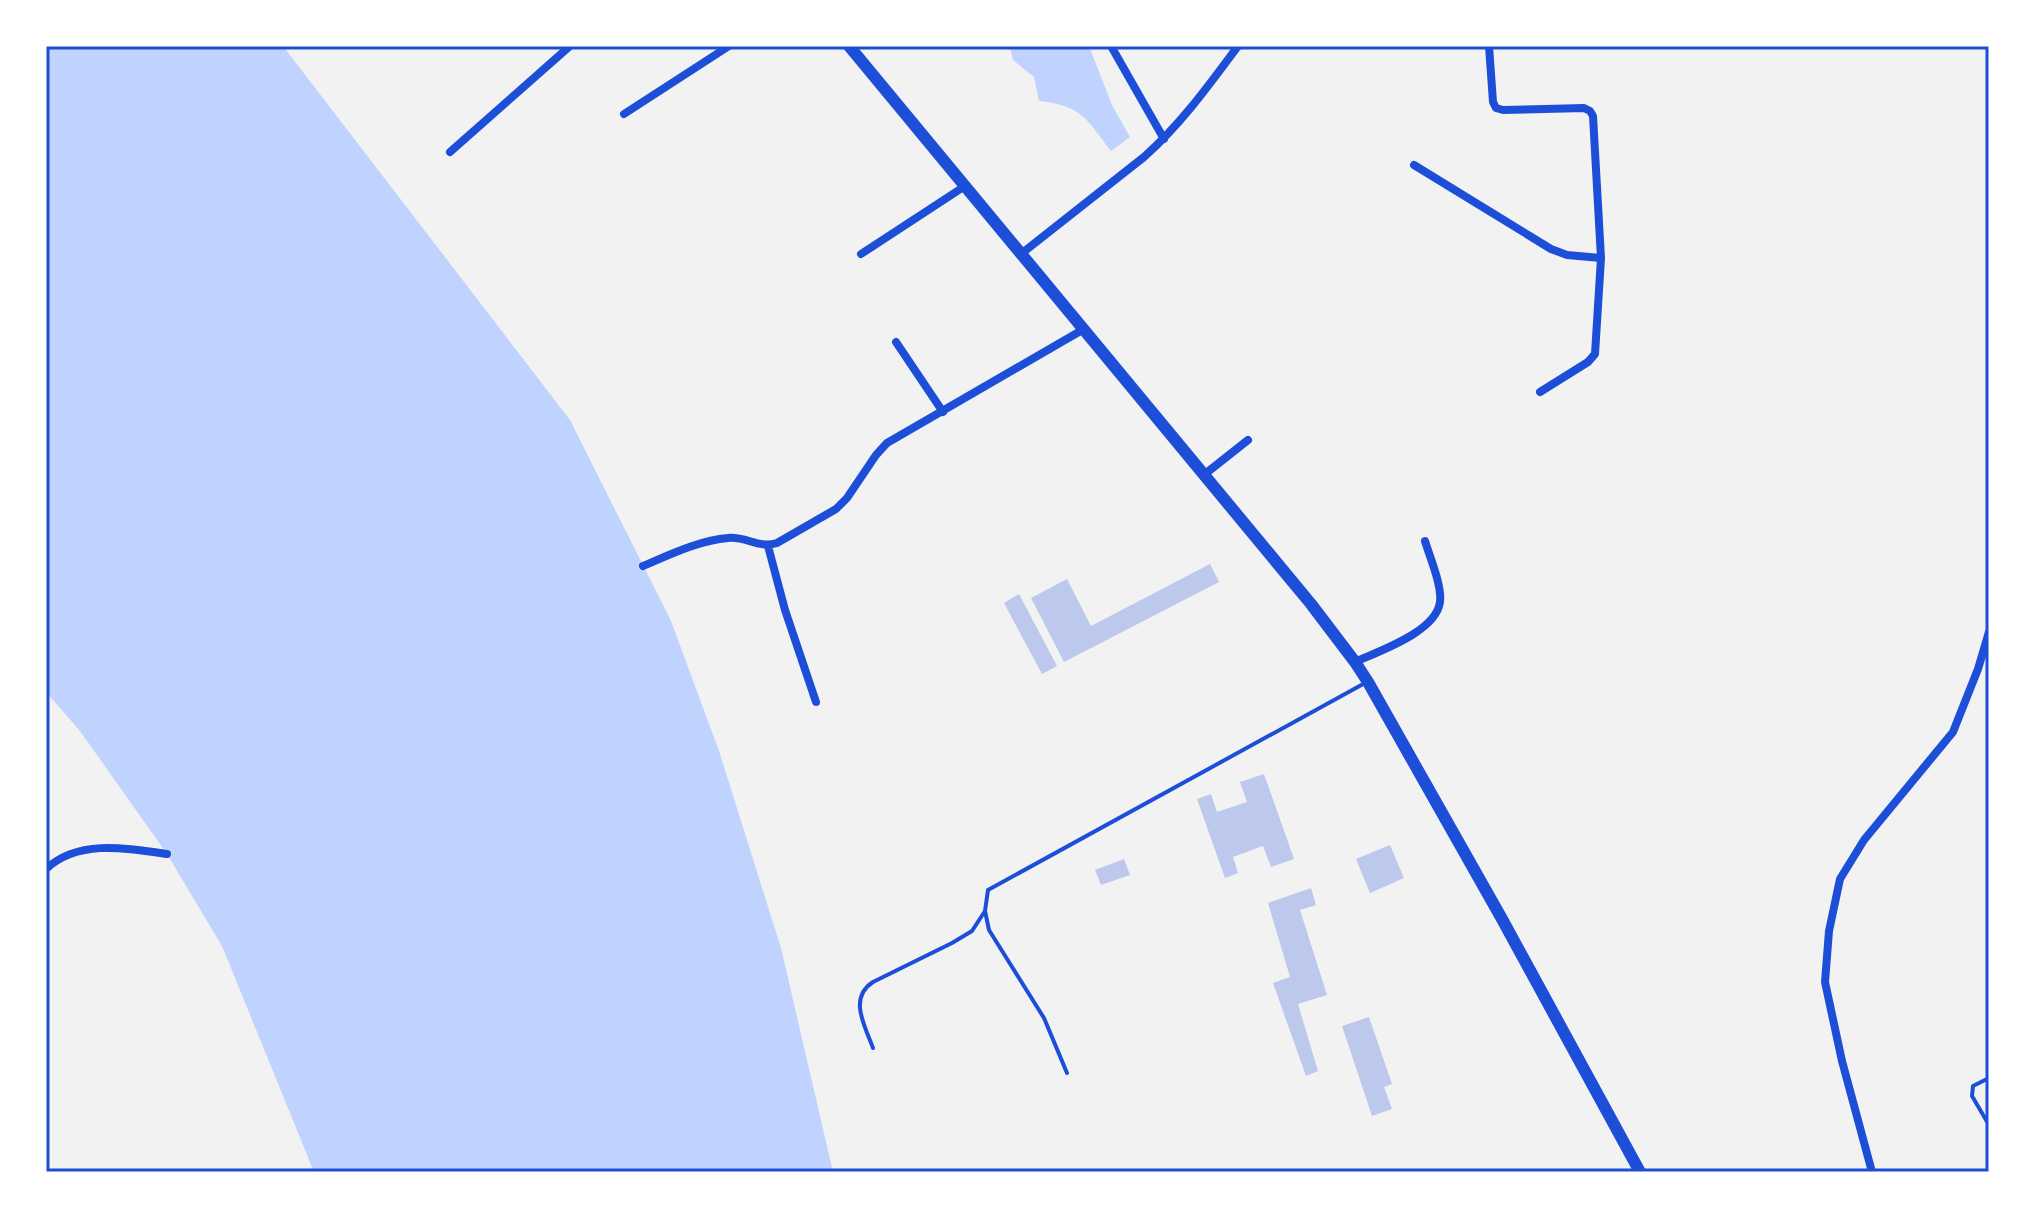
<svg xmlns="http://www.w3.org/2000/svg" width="2035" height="1218" font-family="Cabin,sans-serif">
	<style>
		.water { fill: #bfd3fe }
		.building { fill: #bdc9ec }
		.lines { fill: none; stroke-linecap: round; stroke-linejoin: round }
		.service { stroke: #1d4ed8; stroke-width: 4 }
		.minor { stroke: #1d4ed8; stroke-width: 8 }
		.primary { stroke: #1d4ed8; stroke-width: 12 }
		.neatline { fill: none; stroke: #1d4ed8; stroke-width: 3 }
	</style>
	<rect width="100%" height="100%" fill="#f2f2f2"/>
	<path class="water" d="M46 46H283L570 420 671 621 719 751 781 948 833 1172H314L222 946 167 854 80 731 46 692Z
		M1010 46H1089L1112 105 1130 137 1111 151C1086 119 1083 106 1039 101L1034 77 1013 60Z"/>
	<path class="building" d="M1210 564 1219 582 1064 662 1031 598 1067 579 1091 626Z
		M1019 594 1057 666 1042 674 1004 603Z
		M1264 774 1294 859 1271 867 1263 846 1233 857 1238 873 1225 878 1197 799 1211 794 1217 812 1247 802 1240 782Z
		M1390 845 1404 878 1370 893 1356 859Z
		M1124 859 1130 875 1101 885 1095 870Z
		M1311 888 1316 905 1300 910 1327 995 1298 1004 1318 1071 1306 1076 1273 983 1290 977 1268 903Z
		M1369 1017 1392 1084 1384 1087 1392 1109 1372 1116 1342 1026Z"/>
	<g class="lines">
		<path class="service" d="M873 1048C865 1026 848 998 873 982L952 943 972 931 985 911
			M1067 1073 1044 1018 989 930 985 911 988 890 1365 683
			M1989 1078 1973 1086 1972 1096 1989 1125"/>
		<path class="minor" d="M1111 46 1164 139
			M1489 46 1493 102 1496 108 1503 110 1584 108 1590 111 1593 116 1601 258 1595 354 1588 362 1540 392
			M624 114 729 46
			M450 152 570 46
			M1414 165 1551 249 1567 255 1601 258
			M861 254 965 186
			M1021 254 1144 157C1181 124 1209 85 1238 46
			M896 342 943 412
			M1205 474 1248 440
			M768 546 785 610 816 702
			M643 566C669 555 700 540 728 538 746 536 759 549 777 543L836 509 847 498 876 455 887 443 1084 329
			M1355 662C1379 651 1436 632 1440 602 1442 585 1430 558 1425 541
			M46 869C78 839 127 848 167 854
			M1872 1172 1842 1061 1825 982 1829 931 1840 879 1864 840 1953 732 1978 669 1989 632"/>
		<path class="primary" d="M849 46 1311 604 1355 662 1368 682 1502 919 1640 1172"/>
	</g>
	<rect width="2035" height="1218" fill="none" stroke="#ffffff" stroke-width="96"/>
	<rect x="48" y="48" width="1939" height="1122" class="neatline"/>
</svg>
